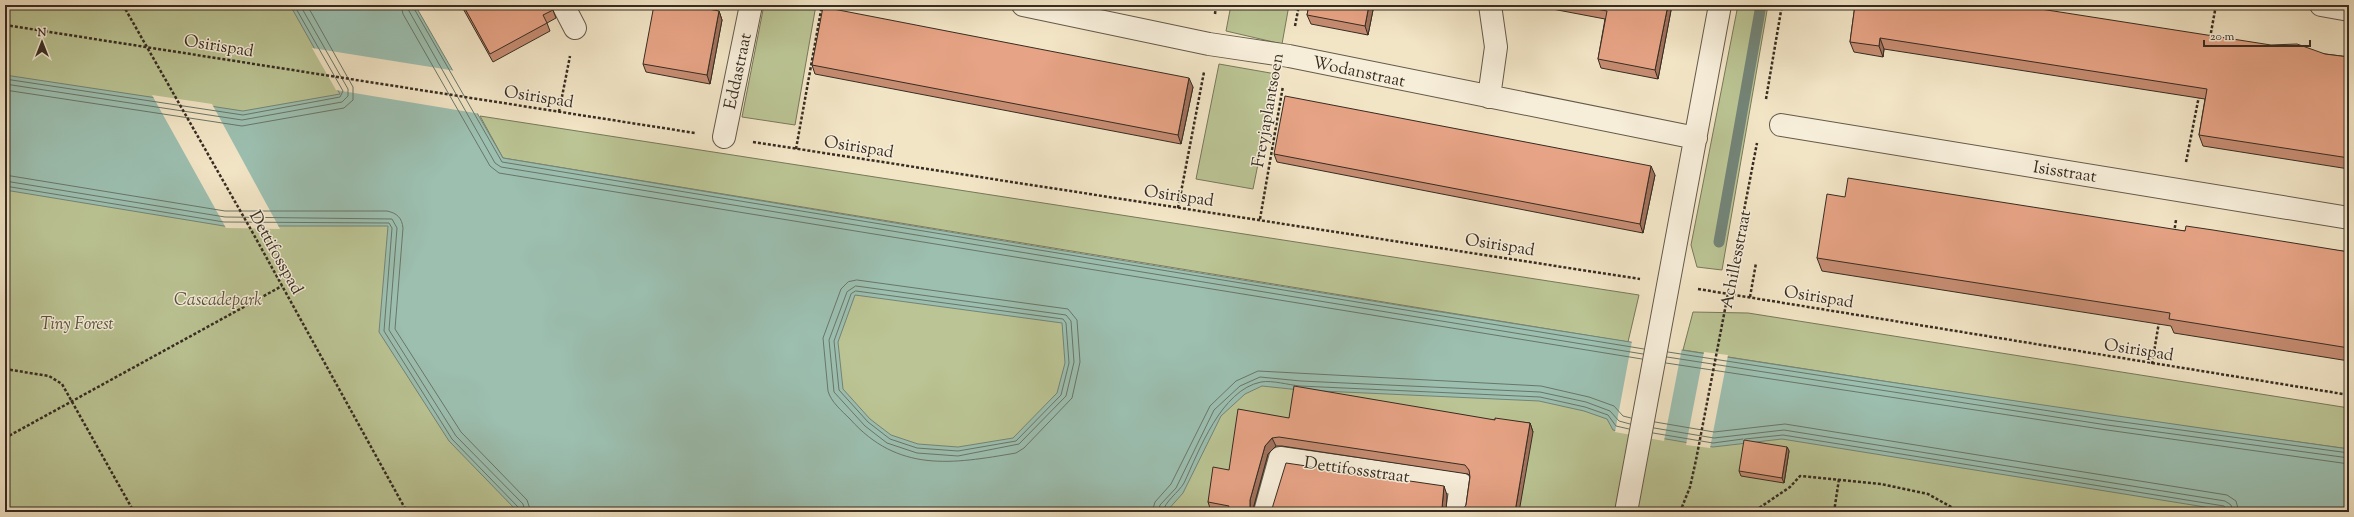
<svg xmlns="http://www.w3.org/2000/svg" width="2354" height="517" font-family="'Sorts Mill Goudy',serif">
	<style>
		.green { fill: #bbc494; stroke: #78785b }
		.water { fill: #9cbfb0; stroke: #738477; fill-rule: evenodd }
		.pier { fill: #f2e5c6 }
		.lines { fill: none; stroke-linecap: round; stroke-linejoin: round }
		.shore { stroke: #697669; stroke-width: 1 }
		.stream { stroke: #738477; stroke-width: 11 }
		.minor-casing { stroke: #655a4b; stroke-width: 24 }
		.path { stroke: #362c22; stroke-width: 2.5; stroke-dasharray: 3 2; stroke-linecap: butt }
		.minor { stroke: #f7eeda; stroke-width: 22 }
		.wall { fill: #c68c72; stroke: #362c22 }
		.shaded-wall { fill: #a1725d; stroke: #362c22 }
		.building { fill: #e6a385; stroke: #362c22 }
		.labels { text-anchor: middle; stroke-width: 3; stroke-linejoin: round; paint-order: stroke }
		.street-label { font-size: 17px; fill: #362c22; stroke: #f7eeda }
		.park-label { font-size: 17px; font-style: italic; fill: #57523e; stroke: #f7eeda }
	</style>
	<rect width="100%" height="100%" fill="#f2e5c6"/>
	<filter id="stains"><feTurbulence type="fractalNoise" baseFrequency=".005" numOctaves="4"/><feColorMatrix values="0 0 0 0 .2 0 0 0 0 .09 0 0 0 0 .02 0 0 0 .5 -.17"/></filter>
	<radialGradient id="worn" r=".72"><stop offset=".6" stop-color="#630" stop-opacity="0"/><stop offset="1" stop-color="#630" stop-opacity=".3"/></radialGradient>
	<path class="green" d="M5 5H291L421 224 1582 386 2285 512H5Z
		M764 5H816L795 125 742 117Z
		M1231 5H1289L1282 44 1226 31Z
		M1738 5H1768L1722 270 1697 267 1691 245Z
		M1219 64 1276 74 1253 189 1196 179Z
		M480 116 1639 295 1628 342 503 158Z
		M1693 312 1748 313 2349 408V449L2109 416 1683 350Z"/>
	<path class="water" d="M290 5H415L503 158C1118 260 1732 363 2349 449V512H2236L1782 439 1713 447 1613 430 1607 419 1584 411 1539 401 1300 390 1262 386 1245 394 1221 416 1183 493 1166 512H518L449 441 379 332 388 226H224L5 190V75L243 111 340 94ZM855 295 1062 323 1065 363 1057 393 1013 438 958 447 918 444 891 435 870 419 843 389 838 342Z"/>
	<path class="pier" d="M312 48 456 71 481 114 336 90Z
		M152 95 212 104 280 229 226 228Z
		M1632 341 1682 348 1664 441 1615 432Z
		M1704 352 1728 355 1710 448 1686 445Z"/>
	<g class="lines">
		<path class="shore" d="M401 5 403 14 490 166 499 173 1642 359
			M407 5 409 11 495 163 501 167 1643 354
			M412 5 502 162 1644 349
			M5 79 243 115 340 97 343 91 294 5
			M5 84 242 120 342 102 348 96V89L300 5
			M5 90 242 126 344 108 353 100V87L307 5
			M5 175 225 211H387C397 213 402 218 403 228L395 329 461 432 527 500 531 512
			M5 181 225 217 392 219 397 228 389 330 456 436 523 504 525 512
			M5 186 224 222 389 223 392 228 384 331 452 439 519 508 520 512
			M857 280 1068 309 1077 320 1080 362 1072 398 1024 448 1016 453C952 464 898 473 850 419 842 411 831 402 828 391L823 338 841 289 848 282Z
			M856 286 1066 315 1071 321 1074 362 1066 396 1019 444 958 456 917 453 887 443 865 426 834 392 829 340 847 292Z
			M856 291 1063 319 1066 323 1069 363 1061 395 1016 441 958 451 917 448 890 439 868 422 839 390 834 341 851 294Z
			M1668 352 2108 420 2349 453
			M1667 357 2107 425 2349 458
			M1666 363 2107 430 2349 464
			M1655 422 1714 432 1785 424 2227 495 2236 501 2239 512
			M1654 428 1714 438 1784 430 2225 501 2231 505 2233 512
			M1653 433 1713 443 1743 439
			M1745 439 1783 435 2224 506 2228 512
			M1152 512 1155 502 1171 484 1210 406 1236 381 1258 371 1541 386 1589 397 1614 406 1623 416 1631 418
			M1158 512 1160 505 1176 488 1214 410 1240 386 1260 377 1301 381 1540 392 1586 402 1610 411 1619 421 1630 424
			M1163 512C1164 502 1179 492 1184 483 1199 451 1221 390 1261 382 1272 380 1289 385 1300 386L1540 397 1585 407 1608 415 1616 426 1629 429"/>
		<path class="stream" d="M1719 242 1761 5"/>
		<g class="minor-casing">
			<path id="minor" d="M563 5 575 28
				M1023 5 1209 44 1289 56 1696 138
				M2321 5 2349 10
				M1489 97 1496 47 1490 5
				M1781 125 2349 218
				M724 137 751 5
				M1265 512 1280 458 1461 484 1457 512
				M1626 512 1720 5"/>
		</g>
		<path class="path" d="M123 5 254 235 407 512
			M1215 14 1216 5
			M5 25 695 133
			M1295 26 1299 5
			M2210 38 2216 5
			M1766 99 1782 5
			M559 112 570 56
			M753 142 1640 279
			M796 149 822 5
			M2186 162 2199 96
			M1178 208 1204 72
			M1260 219 1283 86
			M2174 233 2176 220
			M1698 289 2349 395
			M1750 297 1756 263
			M2152 364 2159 322
			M5 369 49 376 62 384 134 512
			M5 438 282 286
			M1680 512 1690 487 1696 460 1757 143
			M1757 512 1759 508 1790 487 1800 476 1881 484 1928 494 1960 512
			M1834 512 1839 479"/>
		<use href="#minor" class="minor"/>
	</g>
	<path class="wall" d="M461 5H551L556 18 547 23 550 31 493 62Z
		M1309 5H1374L1368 35 1311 24 1307 15Z
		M1546 5H1672L1658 79 1601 68 1598 59 1605 19 1547 8Z
		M1855 5 2325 54 2349 57V169L2203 146 2199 135 2205 99 1884 49 1883 57 1854 52 1850 42Z
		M719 11 722 20 710 84 646 72 643 64Z
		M812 65 1193 87 1181 144 815 74Z
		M1274 154 1655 175 1643 233 1277 162Z
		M1845 197 2185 231 2349 252V361L2174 333 2171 326 1822 271 1817 258Z
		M1289 418 1495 420 1530 423 1533 432 1466 505 1470 476 1468 474 1282 446H1276L1268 454 1253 509 1255 512H1218L1211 511 1208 502 1229 470Z
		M1787 447 1789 451 1784 483 1741 476 1739 471Z"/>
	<path class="shaded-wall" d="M1369 5H1374L1368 35 1365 26Z
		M1668 5H1672L1658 79 1655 70Z
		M719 11 722 20 710 84 707 75Z
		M1880 38 1884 49 1883 57 1879 46Z
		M1189 78 1193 87 1181 144 1178 135Z
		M1651 166 1655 175 1643 233 1640 224Z
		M1530 423 1533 432 1519 512H1515Z
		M1272 438 1276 446 1268 454 1253 509V512L1250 507V500L1265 446Z
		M1787 447 1789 451 1784 483 1782 478Z
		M1444 486 1447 495 1446 512 1442 508Z"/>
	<path class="building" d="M463 5H551L553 10 543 15 547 23 490 54Z
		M654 5H687L719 11 707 75 643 64Z
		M1309 5H1369L1365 26 1307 15Z
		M1573 5H1668L1655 70 1598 59 1607 11Z
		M1855 5H2015L2271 45 2297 44 2325 54 2349 57V158L2199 135 2207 89 1880 38 1879 46 1850 42Z
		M823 7 1189 78 1178 135 812 65Z
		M1285 96 1651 166 1640 224 1274 154Z
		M1848 178 2185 231 2186 226 2213 230 2349 252V348L2169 319 2170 313 1817 258 1827 194 1845 197Z
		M1294 386 1495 420V418L1530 423 1515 512H1461L1466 505 1470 477 1469 470 1465 465 1279 437 1272 438 1265 446 1250 500V507L1255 512H1228L1229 506 1208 502 1213 467 1229 470 1238 409 1289 418Z
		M1744 440 1787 447 1782 478 1739 471Z
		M1286 463 1444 486 1442 508 1445 512H1271Z"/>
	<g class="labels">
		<g class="street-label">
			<text transform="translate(219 45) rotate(9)" y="6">Osirispad</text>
			<text transform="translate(737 71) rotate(-78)" y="6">Eddastraat</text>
			<text transform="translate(1359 71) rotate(12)" y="6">Wodanstraat</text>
			<text transform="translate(539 96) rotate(9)" y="6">Osirispad</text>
			<text transform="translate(1267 110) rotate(-80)" y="6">Freyjaplantsoen</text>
			<text transform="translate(859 146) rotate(9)" y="6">Osirispad</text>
			<text transform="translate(2065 171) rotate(9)" y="6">Isisstraat</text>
			<text transform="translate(1179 195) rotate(8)" y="6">Osirispad</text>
			<text transform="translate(1500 244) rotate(9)" y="6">Osirispad</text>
			<text transform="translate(277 252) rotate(61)" y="6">Dettifosspad</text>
			<text transform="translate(1735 259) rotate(-79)" y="6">Achillesstraat</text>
			<text transform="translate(1819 296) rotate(9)" y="6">Osirispad</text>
			<text transform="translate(2139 349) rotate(9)" y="6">Osirispad</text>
			<text transform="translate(1357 469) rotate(8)" y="6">Dettifossstraat</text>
		</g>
		<g class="park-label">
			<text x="218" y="305">Cascadepark</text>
			<text x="77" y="329">Tiny Forest</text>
		</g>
	</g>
	<rect width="2354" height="517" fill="none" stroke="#f2e5c6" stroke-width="20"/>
	<rect x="6" y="6" width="2342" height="505" fill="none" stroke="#362c22" stroke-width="2"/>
	<rect x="10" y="10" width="2334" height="497" fill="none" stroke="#362c22"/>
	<g transform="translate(42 42)" stroke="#f7eeda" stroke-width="3" paint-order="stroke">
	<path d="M0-3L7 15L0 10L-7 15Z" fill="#362c22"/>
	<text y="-6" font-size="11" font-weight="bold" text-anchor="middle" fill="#362c22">N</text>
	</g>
	<path d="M2204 40v6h106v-6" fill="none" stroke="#362c22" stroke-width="2"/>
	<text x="2210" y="40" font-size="12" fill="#362c22" stroke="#f7eeda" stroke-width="3" paint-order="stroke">20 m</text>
	<rect width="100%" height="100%" filter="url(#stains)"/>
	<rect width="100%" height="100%" fill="url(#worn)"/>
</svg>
